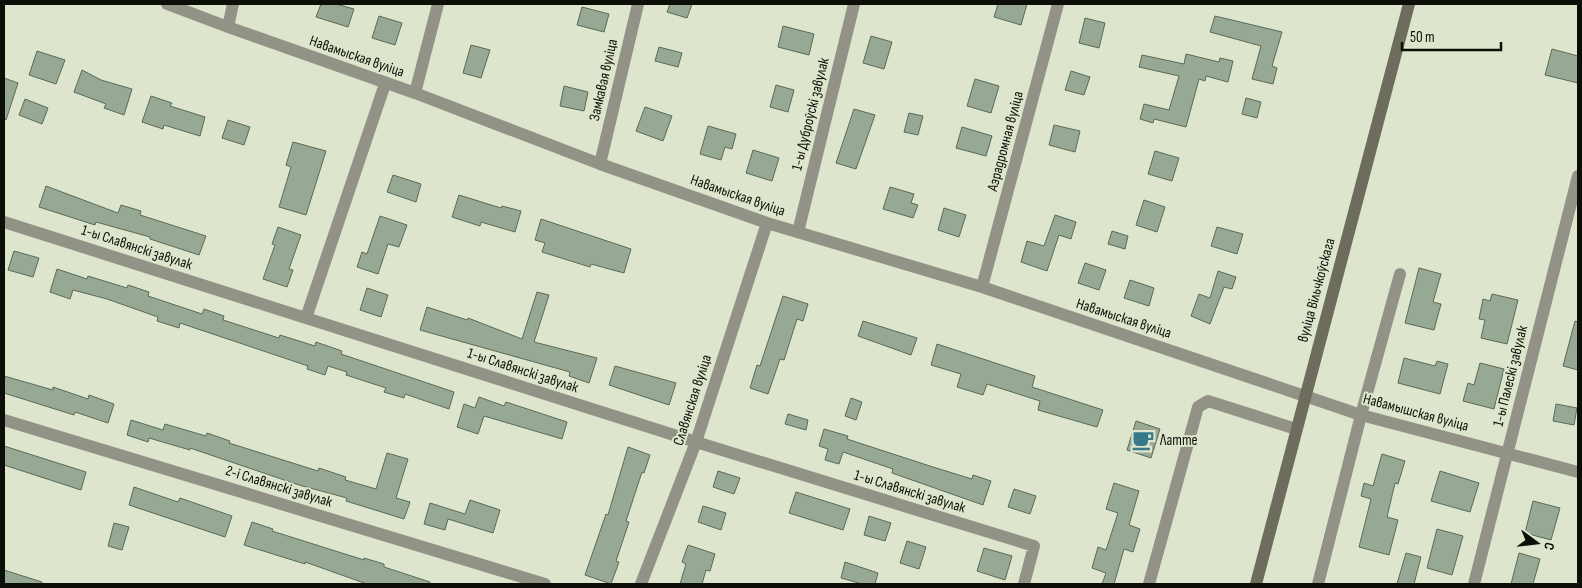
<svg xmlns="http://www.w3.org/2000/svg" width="1582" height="588" font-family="'Sofia Sans Condensed',sans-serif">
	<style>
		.building { fill: #97a994; stroke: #5a6a58 }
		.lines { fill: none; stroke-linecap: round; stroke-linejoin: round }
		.street { stroke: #939287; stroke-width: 12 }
		.secondary { stroke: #6d6c5d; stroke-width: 12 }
		.labels { text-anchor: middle; stroke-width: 4; stroke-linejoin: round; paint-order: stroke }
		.street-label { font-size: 15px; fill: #0c0f07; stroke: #dde6cd }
		.poi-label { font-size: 15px; fill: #0c0f07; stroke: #dde6cd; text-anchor: start }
	</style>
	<rect width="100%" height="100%" fill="#dde6cd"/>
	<path class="building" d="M321 4H336L354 9 348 27 316 17Z
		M670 4H692L687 18 667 12Z
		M998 4H1027L1021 25 994 17Z
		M582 7 609 14 604 32 577 25Z
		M379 16 402 23 395 45 372 38Z
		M1215 16 1282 32 1272 66 1277 68 1273 84 1252 79 1261 46 1210 32Z
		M1085 18 1105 23 1099 48 1079 43Z
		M783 26 814 34 809 55 778 47Z
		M871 36 892 42 884 69 863 63Z
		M471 45 490 50 481 78 463 73Z
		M659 47 682 53 678 67 655 61Z
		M1552 49 1578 56V83L1545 75Z
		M37 51 65 60 56 84 29 75Z
		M1186 54 1219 62 1220 58 1233 61 1228 82 1206 76 1205 81 1199 79 1186 127 1154 119 1153 123 1140 119 1144 104 1169 110 1179 76 1139 67 1142 55 1184 64Z
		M82 70 101 80 132 89 124 115 104 108 106 104 74 92Z
		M1071 71 1090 77 1084 95 1065 90Z
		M4 78 18 83 6 120 4 119Z
		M975 79 999 86 991 113 967 106Z
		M776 85 794 90 788 112 770 107Z
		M564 86 588 92 584 111 560 106Z
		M151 96 172 103 170 106 205 117 200 136 164 125 163 129 142 122Z
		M1246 98 1261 102 1257 118 1242 114Z
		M25 99 48 108 42 124 19 115Z
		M645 107 672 116 663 141 636 131Z
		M854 109 875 115 856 169 836 163Z
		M909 113 923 116 918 135 904 132Z
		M228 120 250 127 244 145 222 138Z
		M1054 125 1080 131 1075 152 1049 145Z
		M708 126 736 134 732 149 725 147 721 160 700 154Z
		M962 127 992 136 986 156 956 148Z
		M293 142 326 151 306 215 279 207 291 167 286 165Z
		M753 150 779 158 772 181 746 173Z
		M1155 151 1179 158 1172 181 1148 174Z
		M393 175 421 184 416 202 387 192Z
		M46 186 118 213 121 205 141 211 140 215 206 236 199 255 150 239V237L96 222 95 225 39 207Z
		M890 187 914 194 911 203 918 205 913 218 883 209Z
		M459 195 501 208 502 206 521 211 515 232 481 222 480 226 452 217Z
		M1144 200 1165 207 1157 232 1136 225Z
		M944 208 966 215 959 237 938 230Z
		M1055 215 1076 222 1071 239 1059 235 1047 271 1021 262 1027 241 1044 246Z
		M380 216 407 225 399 247 388 244 378 274 357 267 362 252 367 254Z
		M541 219 631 249 624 273 591 264 590 267 542 252 545 243 535 240Z
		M278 227 301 235 289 269 293 270 287 287 263 279 275 245 272 244Z
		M1217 227 1243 234 1237 254 1211 246Z
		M1112 231 1128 236 1125 249 1108 244Z
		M14 251 39 258 33 277 8 270Z
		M1085 263 1106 270 1099 290 1078 283Z
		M1419 268 1441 274 1433 302 1441 304 1434 330 1405 323Z
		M57 269 87 279 88 276 127 288 128 285 149 292 148 296 202 314 204 309 224 316 223 320 279 338 280 335 315 346 316 342 342 351 341 354 454 392 449 409 405 394 404 398 384 392 386 388 346 375 347 372 328 366 325 375 307 369 308 366 180 323 179 328 157 321 158 317 107 299 73 290 70 299 50 292Z
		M1218 271 1236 277 1232 289 1224 287 1210 324 1191 316 1199 294 1210 298Z
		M1130 280 1154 288 1149 306 1124 298Z
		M367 288 388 295 381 317 360 310Z
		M537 292 549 295 534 342 597 358 589 383 569 376 570 372 420 330 427 307 467 320 468 318 522 339Z
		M1492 294 1518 300 1507 344 1481 338 1485 320 1479 319 1483 299 1490 301Z
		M783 296 808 304 803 321 797 319 784 360 780 359 768 394 750 388 757 365 760 366Z
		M863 321 917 338 911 355 858 336Z
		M1575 321 1578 322V370L1563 366Z
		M937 344 1035 376 1032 387 1103 410 1097 427 1038 410 1040 401 987 384 983 395 957 387 961 374 931 365Z
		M1404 358 1435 366 1437 361 1448 364 1440 394 1398 383Z
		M1480 363 1504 369 1494 409 1463 401 1468 383 1474 385Z
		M615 366 676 383 669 405 609 385Z
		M4 376 53 390V387L88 399 89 395 114 404 108 423 75 412 74 415 4 393Z
		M479 397 504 406 506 402 567 422 562 439 484 416 478 434 457 427 464 404 475 408Z
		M851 398 862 402 856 420 845 416Z
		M1556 404 1577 408 1574 425 1553 421Z
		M788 414 808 420 806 430 785 424Z
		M131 420 163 430 165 424 206 436 207 433 230 441 229 443 318 471 319 468 346 477 345 480 376 489 387 453 408 459 396 498 410 502 404 519 346 501 347 498 299 485 190 448V450L149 438 148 442 127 435Z
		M1136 421 1160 429 1151 458 1127 450Z
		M824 429 848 436 847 439 933 467 972 479 973 475 991 481 983 505 892 473 893 469 843 452 839 464 825 460 828 449 819 446Z
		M4 446 86 472 81 490 4 465Z
		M628 447 650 455 644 473 642 472 626 521 629 522 616 561 619 562 611 584 585 575 606 514 608 515Z
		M1382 454 1405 461 1398 484 1395 483 1387 517 1398 520 1389 555 1359 547 1371 499 1361 496 1364 483 1373 486Z
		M718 471 740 478 734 494 713 487Z
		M1440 471 1479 483 1470 512 1431 501Z
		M1114 483 1139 491 1129 525 1140 529 1133 552 1124 549 1114 584H1102L1106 573 1092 568 1098 547 1106 550 1118 513 1106 509Z
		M134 487 178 502 180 498 232 516 225 537 129 505Z
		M1014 489 1036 496 1030 514 1008 507Z
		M796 492 850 509 843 530 789 513Z
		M470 500 500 510 493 533 448 519 445 530 424 524 430 503 465 514Z
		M1533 501 1560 508 1551 540 1525 533Z
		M703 506 726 513 721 530 698 522Z
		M869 516 891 523 885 541 864 535Z
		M252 522 273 529 272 531 364 560V558L384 564V567L430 582V584H367L305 562V564L244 545Z
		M114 523 129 527 122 550 108 546Z
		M1437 529 1463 536 1452 575 1427 568Z
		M907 541 926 547 919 569 900 563Z
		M688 545 715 554 710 571 706 570 702 584H680L686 564 682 562Z
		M984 548 1012 556 1005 580 977 571Z
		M1406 553 1421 557 1414 584H1397Z
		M1519 553 1540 559 1533 584H1511Z
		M845 562 878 573 875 584H862L841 578Z
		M4 570 42 582V584H4Z"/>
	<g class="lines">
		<path class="street" d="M167 4 228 27 415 93 600 164 767 223 982 287 1361 415 1578 472
			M228 27 233 4
			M415 93 438 4
			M600 164 638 4
			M4 222 696 442 1034 546 1024 584
			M798 232 854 4
			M982 287 1058 4
			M306 318 385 84
			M4 420 545 584
			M641 584 696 442 767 223
			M1149 584 1198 407 1208 401 1296 429
			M1318 584 1361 415 1400 274
			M1474 584 1578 176"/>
		<path class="secondary" d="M1256 584 1409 4"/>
	</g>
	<defs>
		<g id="cafe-bare" transform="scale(1.725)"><path d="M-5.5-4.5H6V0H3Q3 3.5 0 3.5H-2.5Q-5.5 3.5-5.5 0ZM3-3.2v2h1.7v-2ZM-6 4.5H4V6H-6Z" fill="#377a8a" stroke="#dde6cd" stroke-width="2.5" paint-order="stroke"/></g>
	</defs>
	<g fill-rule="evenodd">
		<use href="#cafe-bare" x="1143" y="440"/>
	</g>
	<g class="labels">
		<g class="street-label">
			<text transform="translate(357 56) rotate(19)" y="5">Навамыская вуліца</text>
			<text transform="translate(603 80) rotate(-77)" y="5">Замкавая вуліца</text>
			<text transform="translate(810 114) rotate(-76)" y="5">1-ы Дуброўскі завулак</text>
			<text transform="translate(1005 141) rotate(-75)" y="5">Аэрадромная вуліца</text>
			<text transform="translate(738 195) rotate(19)" y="5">Навамыская вуліца</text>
			<text transform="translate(137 247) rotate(18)" y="5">1-ы Славянскі завулак</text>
			<text transform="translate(1316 290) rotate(-75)" y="5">вуліца Вільчкоўскага</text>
			<text transform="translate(1124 318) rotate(18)" y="5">Навамыская вуліца</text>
			<text transform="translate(523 370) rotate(18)" y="5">1-ы Славянскі завулак</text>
			<text transform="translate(1510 376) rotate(-76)" y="5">1-ы Палескі завулак</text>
			<text transform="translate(692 400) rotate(-72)" y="5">Славянская вуліца</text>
			<text transform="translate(1416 412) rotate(15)" y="5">Навамышская вуліца</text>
			<text transform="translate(279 486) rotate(17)" y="5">2-і Славянскі завулак</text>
			<text transform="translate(910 491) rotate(17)" y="5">1-ы Славянскі завулак</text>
		</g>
		<g class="poi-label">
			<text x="1160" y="445">Латте</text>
		</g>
	</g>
	<rect width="1582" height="588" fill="none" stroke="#0c0f07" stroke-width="10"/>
	<g transform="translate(1537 543) rotate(105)" stroke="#dde6cd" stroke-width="4" paint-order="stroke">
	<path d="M0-4L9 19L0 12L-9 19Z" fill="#0c0f07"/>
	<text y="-8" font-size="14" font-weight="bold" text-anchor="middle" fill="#0c0f07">С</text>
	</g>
	<path d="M1402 42v8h99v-8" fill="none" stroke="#0c0f07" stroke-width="2.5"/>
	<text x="1410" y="42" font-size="15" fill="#0c0f07" stroke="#dde6cd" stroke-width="4" paint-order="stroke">50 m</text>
</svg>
